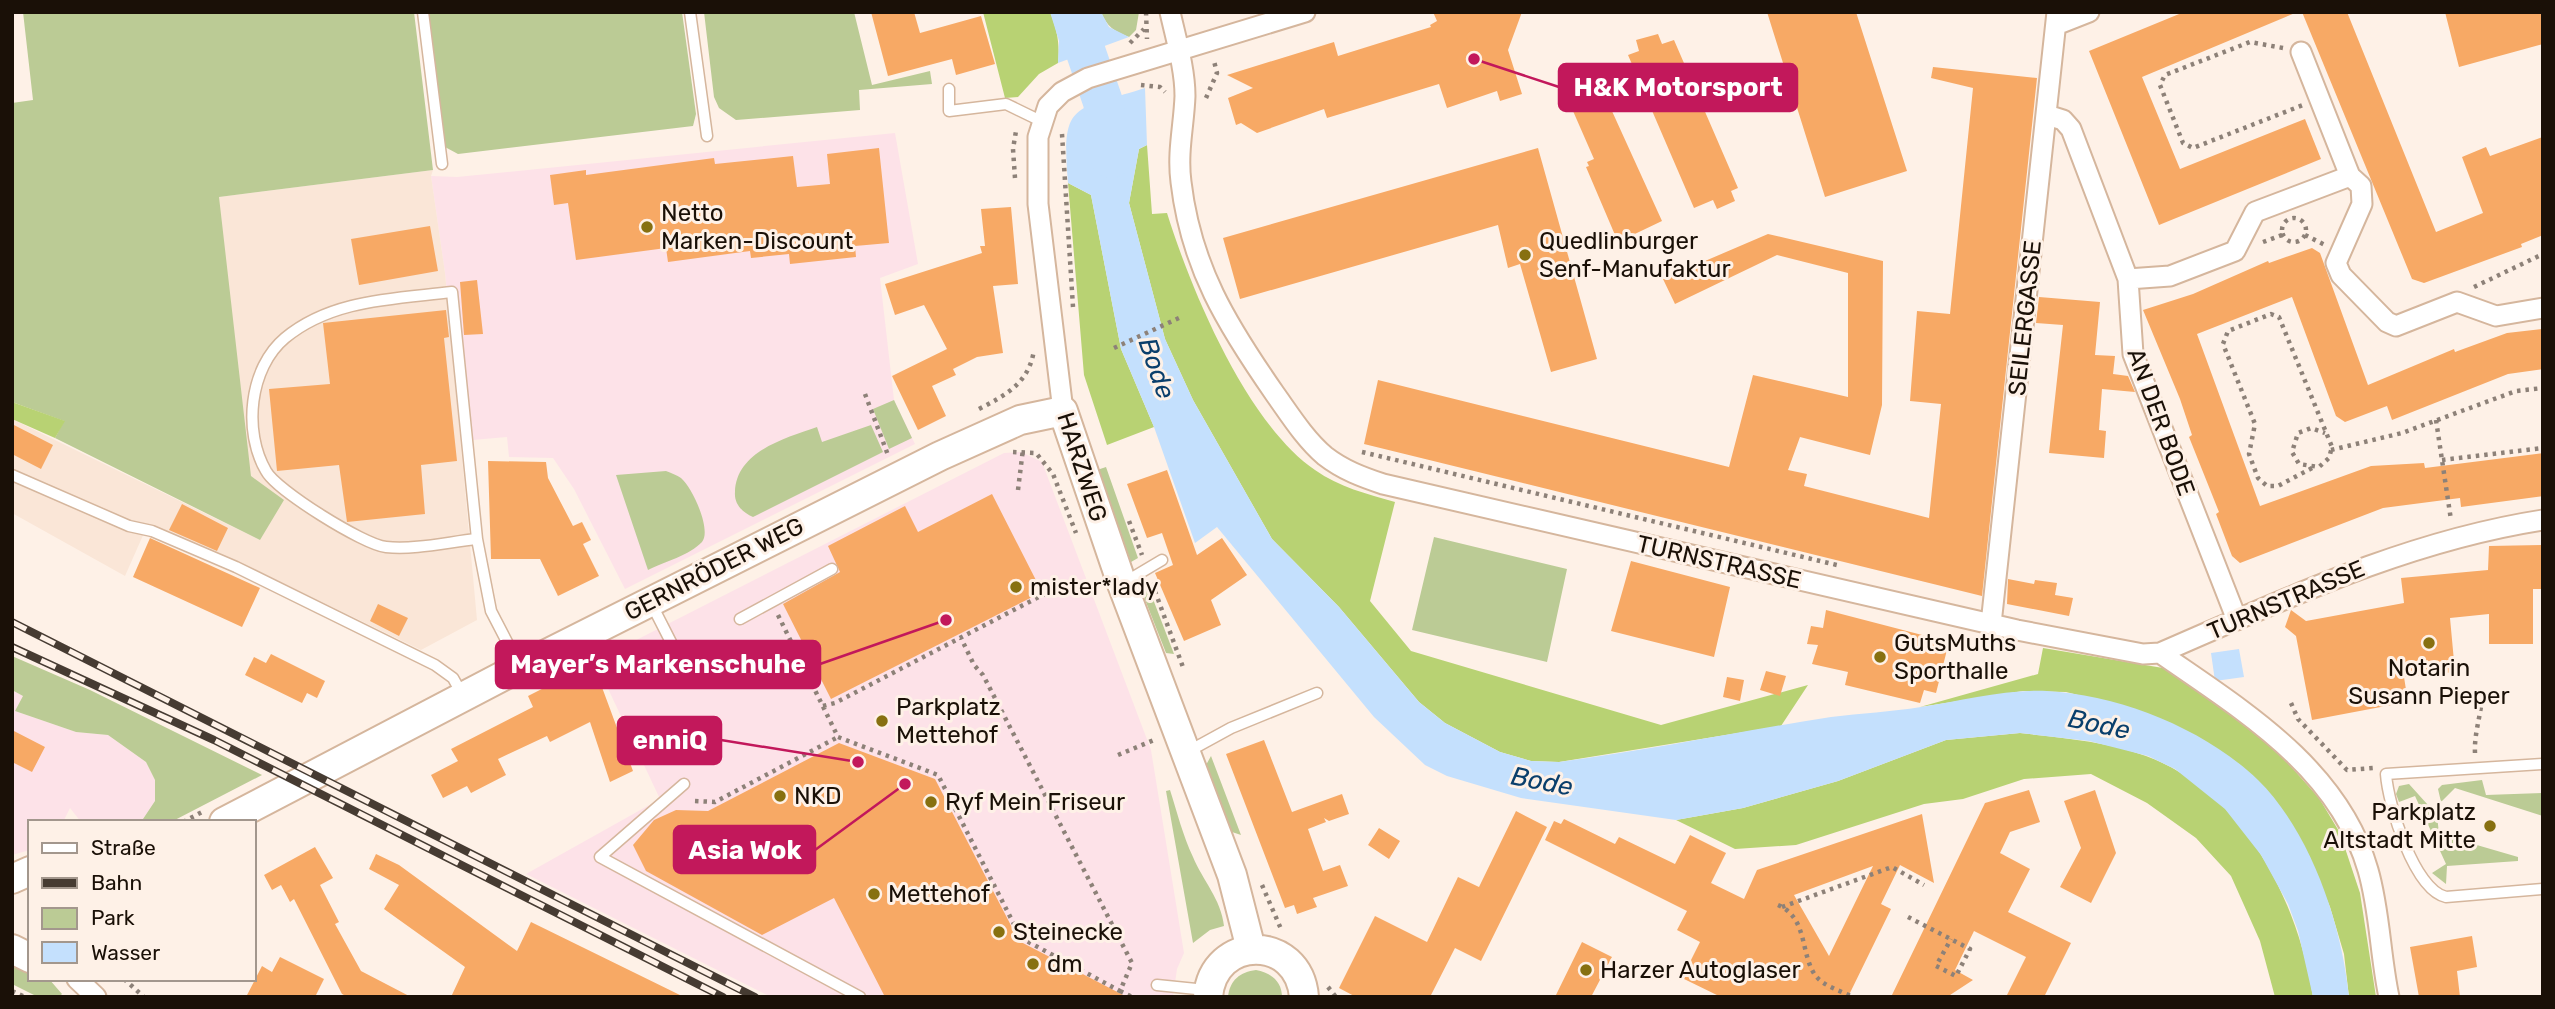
<svg xmlns="http://www.w3.org/2000/svg" width="2555" height="1009" font-family="Rubik,sans-serif">
	<style>
		.commercial { fill: #fde2e8 }
		.industrial { fill: #fae6d7 }
		.green { fill: #bbcb95 }
		.forest { fill: #b8d273 }
		.water { fill: #c4e0fd }
		.lines { fill: none; stroke-linecap: round; stroke-linejoin: round }
		.river { stroke: #c4e0fd; stroke-width: 40 }
		.building { fill: #f7a965; fill-rule: evenodd }
		.lane-casing { stroke: #d5b69d; stroke-width: 13 }
		.street-casing { stroke: #d5b69d; stroke-width: 23 }
		.secondary-casing { stroke: #d5b69d; stroke-width: 32 }
		.path { stroke: #8d8178; stroke-width: 4.5; stroke-dasharray: 3.5 5; stroke-linecap: butt }
		.lane { stroke: #fff; stroke-width: 10 }
		.street { stroke: #fff; stroke-width: 19 }
		.secondary { stroke: #fff; stroke-width: 28 }
		.rail-casing { stroke: #463b32; stroke-width: 8 }
		.rail { stroke: #fef1e7; stroke-width: 5; stroke-dasharray: 16; stroke-linecap: butt }
		.poi-dot { fill: #877010; stroke: #fef1e7; stroke-width: 2.5 }
		.labels { text-anchor: middle; stroke-width: 6; stroke-linejoin: round; paint-order: stroke }
		.poi-label { font-size: 24px; fill: #1a1007; stroke: #fef1e7; text-anchor: start }
		.street-label { font-size: 24px; fill: #1a1007; stroke: #fef1e7 }
		.water-label { font-size: 26px; font-style: italic; fill: #0a3f6c; stroke: #fef1e7 }
		.leader { fill: none; stroke: #c2185b; stroke-width: 2.5 }
		.callout-dot { fill: #c2185b; stroke: #fef1e7; stroke-width: 2.5 }
		.callout { fill: #c2185b; stroke: #c2185b; stroke-width: 2.5 }
		.callout-label { font-size: 26px; text-anchor: middle; font-weight: bold; fill: #fff }
	</style>
	<rect width="100%" height="100%" fill="#fef1e7"/>
	<path class="commercial" d="M895 133 918 264 880 278 894 400 915 444 625 589 574 489 553 458 509 457 507 437 461 441 445 273 431 176 457 177Z
		M1021 452 1042 462 1151 750 1184 953 1177 969 1173 997H771L526 874 660 799 595 661 1004 453Z
		M12 690 23 696 15 711 76 732 108 735 146 762 155 780V801L148 816 141 822H81L70 808 63 822H30V850L12 855Z"/>
	<path class="industrial" d="M433 170 431 176 445 273 477 620 421 650 248 566 148 524 125 576 12 513V419L260 540 240 402 218 197Z"/>
	<path class="green" d="M23 12H414L433 170 219 197 251 476 284 500 260 540 55 438 64 421 12 402V103L33 100Z
		M428 12H682L696 114 693 126 458 154 445 147Z
		M704 12H854L872 85 930 71 932 84 859 90 860 110 736 120 719 108 714 97Z
		M1101 12H1139L1136 30 1129 37C1115 32 1107 27 1101 12Z
		M894 400 912 438 889 449 873 409Z
		M871 425 883 452 753 517C742 512 734 504 735 492 736 451 786 438 817 427L822 442Z
		M1106 467 1138 558 1131 562 1097 470Z
		M666 471C671 473 677 475 681 478 692 487 712 530 702 542 690 555 664 562 648 570L616 475Z
		M1434 537 1567 569 1547 662 1412 630Z
		M1148 586 1174 654 1166 653 1142 592Z
		M12 656 90 690 262 775 171 822H141L155 801V780L146 762 108 735 76 732 15 711 23 696 12 690Z
		M1211 756 1241 835 1232 832 1206 765Z
		M2482 780 2486 795 2543 793V816L2455 788 2441 802 2438 789 2442 785Z
		M2409 784 2437 815 2439 834 2518 857V861L2447 866 2446 884 2432 873 2446 864 2415 796 2399 802 2396 794 2399 786Z
		M1170 790C1177 812 1183 836 1193 857 1203 881 1221 899 1224 926L1210 930 1193 943 1166 791Z
		M12 964 30 970V979H49L62 994 59 997H38L12 984Z
		M1256 970C1271 973 1282 981 1282 997H1228C1230 980 1240 972 1256 970Z"/>
	<path class="forest" d="M983 12H1050C1057 29 1060 44 1058 63L1039 74 1018 97 1005 98Z
		M1147 145 1152 214 1167 213C1191 290 1247 424 1315 470 1339 487 1367 494 1395 502L1370 601 1411 651 1661 725 1808 685 1781 726 1559 762 1531 761 1500 752 1445 723 1419 702 1339 607 1272 539 1193 400 1165 339 1129 203 1139 149Z
		M1068 183 1091 195 1121 349 1154 427 1107 445 1084 375Z
		M12 402 65 421 55 438 12 419Z
		M2043 648 2163 668 2236 717 2278 752 2319 798 2340 833 2360 893 2376 997H2349L2344 954 2330 907 2312 864 2211 745 2186 731 2133 709 2066 692 2023 691 1920 707 2038 674Z
		M2020 733C2062 738 2106 741 2146 756 2244 792 2298 901 2313 997H2275L2260 941 2231 876 2196 838 2147 803 2091 774 2024 779 1963 799 1924 804 1796 845 1735 849 1676 820 1743 808 1838 781 1946 740Z"/>
	<path class="water" d="M1050 12H1101L1109 27 1129 37 1058 63 1059 41Z
		M1145 88 1147 145 1139 149 1129 203 1165 339 1193 400 1272 539 1339 607 1419 702 1445 723 1500 752 1531 761 1559 762C1651 750 1740 731 1831 717 1861 713 1891 712 1921 707 1962 701 2005 689 2047 691 2120 695 2205 729 2258 780 2311 832 2342 925 2349 997H2313L2298 931 2288 904 2261 855 2225 809 2175 769 2148 756 2089 741 2020 733 1946 740 1838 781 1743 808 1676 820 1521 798 1447 776 1425 765 1374 717 1217 527 1195 543 1154 427 1121 349 1091 195 1068 183C1061 101 1073 111 1145 88Z
		M2239 649 2244 677 2215 681 2211 653Z"/>
	<g class="lines">
		<path class="river" d="M1072 12 1103 102 1111 158"/>
	</g>
	<path class="building" d="M871 12H914L920 33 981 16 995 64 956 75 952 59 888 76Z
		M1433 12H1522L1508 50 1522 94 1500 101 1497 91 1447 108 1439 84 1327 118 1324 109 1257 133 1241 123 1236 125 1228 98 1253 88 1227 75 1334 42 1338 56 1431 27 1430 25 1437 21Z
		M1767 12H1856L1907 171 1825 197Z
		M2184 12 2295 13 2142 77 2180 169 2305 119 2321 159 2159 225 2089 51Z
		M2302 12H2347L2436 232 2483 213 2462 157 2486 147 2490 156 2543 137V235L2521 244 2522 247 2424 283 2412 279Z
		M2445 12H2543V44L2459 67Z
		M1658 34 1662 44 1674 40 1738 188 1731 191 1735 201 1717 209 1713 200 1694 208 1628 55 1639 51 1636 40Z
		M1591 65 1662 221 1618 242 1586 167 1589 166 1587 162 1594 159 1559 79Z
		M1933 67 2037 78 1982 596 1364 444 1378 380 1729 467 1753 375 1848 397V273L1777 255 1675 304 1663 279 1768 234 1883 261 1882 405 1870 455 1800 437 1788 470 1807 474 1804 486 1929 518 1941 404 1910 401 1917 311 1950 314 1973 88 1931 78Z
		M879 148 889 243 855 246 856 257 790 264 789 254 751 258 750 251 668 262 666 248 576 260 568 203 554 205 550 175 586 170V175L714 158 715 164 793 156 797 187 830 184 827 154Z
		M1538 148 1597 359 1551 372 1520 264 1508 268 1498 225 1240 299 1223 238Z
		M1011 207 1018 284 993 286 1003 353 977 357 953 369 956 375 932 386 946 416 918 430 892 376 947 349 924 305 895 315 885 284 982 253 980 246H985L981 209Z
		M430 226 438 271 359 285 351 239Z
		M2312 248 2320 253 2368 385 2454 349 2455 352 2507 333 2543 329V369L2508 374 2392 420 2387 406 2345 422 2336 416 2292 297 2197 334 2260 506 2371 466 2424 463 2425 468 2543 453V496L2461 507 2460 498 2383 508 2240 563 2232 556 2216 514 2219 512 2189 437 2192 435 2180 399 2143 310 2193 294 2268 261 2269 263Z
		M477 280 483 334 464 335 460 282Z
		M2039 297 2100 302 2095 355 2115 356 2113 374 2128 376 2135 392 2102 389 2099 430 2106 431 2104 458 2049 453 2063 325 2036 323Z
		M446 310 449 337 444 338 457 461 421 465 425 514 347 522 339 465 277 471 269 389 330 384 323 323Z
		M12 424 53 445 41 469 12 454Z
		M488 461 546 462 548 478 573 526 582 522 591 540 583 544 599 576 558 596 540 559H491Z
		M1167 470 1197 555 1222 538 1247 575 1211 600 1221 625 1184 641 1155 573 1173 565 1162 533 1147 538 1127 484Z
		M992 494 1042 592 831 699 783 604 840 572 828 546 905 506 918 532Z
		M182 504 228 528 217 551 169 530Z
		M150 538 260 588 242 627 133 577Z
		M2543 545V589H2533V644H2489V614L2450 618 2455 672 2404 677 2407 696 2402 703 2312 720 2296 636 2285 627 2291 610 2306 621 2404 603 2401 578 2488 570 2489 546Z
		M1631 561 1730 587 1714 657 1611 631Z
		M2008 579 2034 584 2035 580 2057 583 2055 595 2073 598 2069 616 2007 604Z
		M378 604 408 618 399 636 370 621Z
		M1826 610 1949 642 1936 693 1924 690 1920 703 1845 685 1848 672 1812 664 1818 645 1807 644 1811 626 1823 628Z
		M271 654 325 681 317 698 307 693 302 703 245 675 254 657 266 663Z
		M593 663 633 771 610 782 590 722 550 742 547 736 498 759 506 775 471 793 467 786 443 798 431 775 458 761 451 749 533 707 528 696Z
		M1766 671 1786 676 1780 696 1760 690Z
		M1727 677 1744 680 1740 701 1723 697Z
		M12 730 45 747 32 772 12 762Z
		M1264 740 1292 812 1342 794 1349 814 1329 821 1324 818 1326 822 1308 829 1323 871 1340 865 1348 886 1313 898 1317 907 1297 914 1294 905 1285 908 1226 754Z
		M839 743 935 779 1019 941 1127 997H885L834 898 762 935 646 871 633 845 654 820 676 810 708 811Z
		M2029 790 2040 822 2010 832 2000 853 2030 869 2008 912 2071 943 2044 997H2006L2026 957 1974 931 1955 970 1973 980 1947 997H1891L1985 803Z
		M2095 790 2116 853 2091 903 2060 887 2081 848 2064 801Z
		M1516 811 1547 827 1481 961 1455 948 1430 997H1356L1339 988 1375 916 1427 942 1458 877 1479 887Z
		M1922 814 1934 883 1900 865 1881 904 1891 909 1848 997H1721L1682 978 1700 942 1677 930 1687 911 1545 840 1554 821 1561 824 1564 819 1615 844 1619 837 1675 864 1690 835 1726 853 1711 883 1744 899 1757 870ZM1873 866 1829 956 1794 895Z
		M1379 828 1400 841 1389 859 1368 845Z
		M315 847 333 878 320 885 339 922 335 924 361 971 411 997H348L342 994 294 899 290 902 281 885 272 890 264 875Z
		M376 854 399 865 517 951 531 922 684 997H451L465 967 384 909 399 885 369 869Z
		M2472 936 2477 967 2457 971 2460 997H2419L2410 947Z
		M1582 942 1612 957 1591 997H1555Z
		M280 957 324 979 315 997H246L262 966 272 972Z"/>
	<g class="lines">
		<g class="lane-casing">
			<path id="lane" d="M423 12 442 164
				M690 12 707 136
				M949 89V111L1006 104 1041 121
				M12 475 129 526 152 531 236 567 435 665 453 678 463 696
				M477 539C448 542 415 550 386 547 364 545 276 490 266 471 243 432 249 368 285 338 332 299 395 299 452 292L477 539 491 611 519 665
				M1125 582 1162 560
				M651 603 676 652
				M740 619 832 569
				M1189 751 1231 728 1317 693
				M2543 764 2386 774C2388 804 2414 890 2446 897L2543 889
				M684 784 600 857 860 997
				M1157 985 1206 990"/>
		</g>
		<g class="street-casing">
			<path id="street" d="M1170 12C1176 39 1185 69 1185 96 1184 125 1177 152 1181 182 1191 267 1227 325 1275 394 1290 415 1305 439 1325 456 1343 470 1362 477 1383 484L2017 630 2143 654 2160 653C2285 599 2407 541 2543 520
				M2056 25 2089 12
				M2301 52 2350 176
				M2047 115 2063 120 2071 129 2128 279 2133 354 2237 620
				M2128 279 2170 276 2235 251 2255 212 2350 176 2361 186 2362 204 2336 263 2341 275 2387 322 2396 326 2457 302 2496 316 2543 308
				M1063 411 1038 204V137L1048 106 1062 92 1088 78 1305 12
				M1991 624 2057 12
				M2160 653C2242 710 2339 768 2368 870 2380 911 2380 955 2389 997
				M77 979 96 997"/>
		</g>
		<g class="secondary-casing">
			<path id="secondary" d="M224 822 501 677 940 456 1020 420 1063 411 1122 584 1232 875 1251 949
				M12 879 30 871
				M12 949 30 958
				M1208 997C1213 934 1299 934 1304 997"/>
		</g>
		<path class="path" d="M1146 12 1147 39
			M1130 43 1144 29
			M2283 48 2250 42 2165 75 2160 85 2183 143 2193 148 2303 105
			M1141 85 1160 87 1165 92
			M1206 98 1217 73 1214 61
			M1062 134 1073 307
			M1015 178 1013 149 1016 131
			M2282 230a12 12 0 1 1 24 0a12 12 0 1 1-24 0Z
			M2305 235 2325 245
			M2263 242 2282 235
			M2474 287 2543 254
			M1114 348 1179 318
			M865 394 888 455
			M979 409C1006 395 1029 383 1034 350
			M2436 420 2451 520
			M2331 450 2402 433 2516 391 2543 388
			M1013 452 1036 453 1053 474 1076 533
			M1362 452 1841 566
			M2442 460 2543 448
			M2312 468 2278 486H2267L2258 478 2249 454 2255 424 2223 344 2228 331 2271 314 2279 317 2332 447 2329 458 2319 467 2299 464 2292 452 2298 433 2311 428 2325 433
			M1018 490 1023 449
			M1129 521 1142 555
			M1152 583 1184 670
			M778 615 838 737 938 775 1021 938 1120 991 1132 963 983 675 974 665 961 638
			M2291 703 2298 719 2347 770 2373 768
			M823 706 835 703 1056 588
			M2475 753C2474 733 2481 716 2482 696
			M1118 755 1154 740
			M695 801 715 802 838 737
			M183 822 204 811
			M1262 885 1281 929
			M1778 905C1808 918 1800 953 1815 975 1823 986 1841 991 1853 997
			M1782 907 1892 867 1924 885
			M1908 917 1970 949 1956 976 1936 966 1951 939
			M124 979 144 997
			M1328 987 1336 997
			M12 991 25 997
			M1120 991 1132 997"/>
		<use href="#lane" class="lane"/>
		<use href="#street" class="street"/>
		<use href="#secondary" class="secondary"/>
		<g class="rail-casing">
			<path id="rail" d="M12 622 755 997
				M12 647 214 740 723 997"/>
		</g>
		<use href="#rail" class="rail"/>
	</g>
	<g class="poi-dot">
		<circle cx="647" cy="227" r="7"/>
		<circle cx="1525" cy="255" r="7"/>
		<circle cx="1016" cy="587" r="7"/>
		<circle cx="2429" cy="643" r="7"/>
		<circle cx="1880" cy="657" r="7"/>
		<circle cx="882" cy="721" r="7"/>
		<circle cx="780" cy="796" r="7"/>
		<circle cx="931" cy="802" r="7"/>
		<circle cx="2490" cy="826" r="7"/>
		<circle cx="874" cy="894" r="7"/>
		<circle cx="999" cy="932" r="7"/>
		<circle cx="1033" cy="964" r="7"/>
		<circle cx="1586" cy="970" r="7"/>
	</g>
	<g class="labels">
		<g class="poi-label">
			<text x="661" y="221">Netto<tspan x="661" dy="28">Marken-Discount</tspan></text>
			<text x="1539" y="249">Quedlinburger<tspan x="1539" dy="28">Senf-Manufaktur</tspan></text>
			<text x="1030" y="595">mister*lady</text>
			<text x="1894" y="651">GutsMuths<tspan x="1894" dy="28">Sporthalle</tspan></text>
			<text x="2429" y="676" text-anchor="middle">Notarin<tspan x="2429" dy="28">Susann Pieper</tspan></text>
			<text x="896" y="715">Parkplatz<tspan x="896" dy="28">Mettehof</tspan></text>
			<text x="794" y="804">NKD</text>
			<text x="945" y="810">Ryf Mein Friseur</text>
			<text x="2476" y="820" text-anchor="end">Parkplatz<tspan x="2476" dy="28">Altstadt Mitte</tspan></text>
			<text x="888" y="902">Mettehof</text>
			<text x="1013" y="940">Steinecke</text>
			<text x="1047" y="972">dm</text>
			<text x="1600" y="978">Harzer Autoglaser</text>
		</g>
		<g class="street-label">
			<text transform="translate(2025 318) rotate(-84)" y="8">SEILERGASSE</text>
			<text transform="translate(2161 422) rotate(70)" y="8">AN DER BODE</text>
			<text transform="translate(1082 467) rotate(72)" y="8">HARZWEG</text>
			<text transform="translate(1719 562) rotate(13)" y="8">TURNSTRASSE</text>
			<text transform="translate(714 569) rotate(-27)" y="8">GERNRÖDER WEG</text>
			<text transform="translate(2286 600) rotate(-23)" y="8">TURNSTRASSE</text>
		</g>
		<g class="water-label">
			<text transform="translate(1157 368) rotate(71)" y="9">Bode</text>
			<text transform="translate(2099 724) rotate(12)" y="9">Bode</text>
			<text transform="translate(1542 781) rotate(11)" y="9">Bode</text>
		</g>
	</g>
	<path class="leader" d="M1474 59L1559 87M946 620L820 664M858 762L721 740M905 784L815 850"/>
	<g class="callout-dot">
		<circle cx="1474" cy="59" r="7"/>
		<circle cx="946" cy="620" r="7"/>
		<circle cx="858" cy="762" r="7"/>
		<circle cx="905" cy="784" r="7"/>
	</g>
	<g class="callout">
		<rect x="1559" y="64" width="238" height="47" rx="7"/>
		<rect x="496" y="641" width="324" height="47" rx="7"/>
		<rect x="618" y="717" width="103" height="47" rx="7"/>
		<rect x="674" y="826" width="141" height="47" rx="7"/>
	</g>
	<g class="callout-label">
		<text x="1678" y="96">H&amp;K Motorsport</text>
		<text x="658" y="673">Mayer’s Markenschuhe</text>
		<text x="670" y="749">enniQ</text>
		<text x="745" y="859">Asia Wok</text>
	</g>
	<rect width="2555" height="1009" fill="none" stroke="#1a1007" stroke-width="28"/>
	<rect x="28" y="820" width="228" height="161" fill="#fef1e7" stroke="#a3978d" stroke-width="2"/>
	<rect x="42" y="843" width="35" height="10" fill="#ffffff" stroke="#a3978d" stroke-width="2"/>
	<text x="91" y="855" font-size="21" fill="#1a1007">Straße</text>
	<rect x="42" y="878" width="35" height="10" fill="#463b32" stroke="#a3978d" stroke-width="2"/>
	<text x="91" y="890" font-size="21" fill="#1a1007">Bahn</text>
	<rect x="42" y="908" width="35" height="21" fill="#bbcb95" stroke="#a3978d" stroke-width="2"/>
	<text x="91" y="925" font-size="21" fill="#1a1007">Park</text>
	<rect x="42" y="942" width="35" height="21" fill="#c4e0fd" stroke="#a3978d" stroke-width="2"/>
	<text x="91" y="960" font-size="21" fill="#1a1007">Wasser</text>
</svg>
